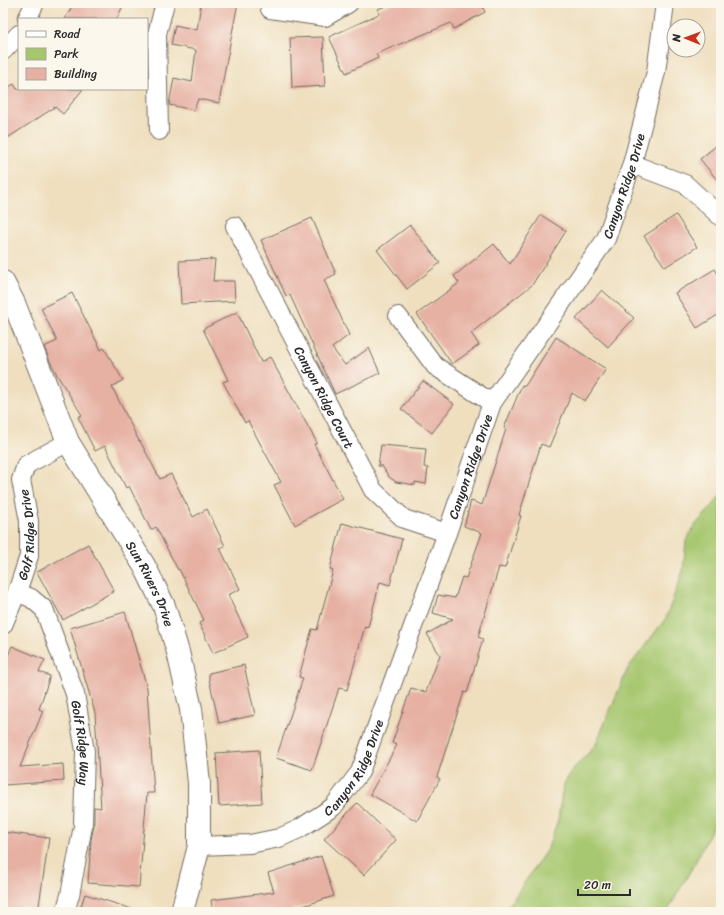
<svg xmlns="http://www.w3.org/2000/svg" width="724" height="915" font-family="Sriracha,sans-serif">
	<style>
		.green { fill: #a7c76f; stroke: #69794d }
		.building { fill: #e6b0a3 }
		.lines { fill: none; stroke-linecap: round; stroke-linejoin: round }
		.minor-casing { stroke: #706a5f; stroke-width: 20 }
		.tertiary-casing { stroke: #706a5f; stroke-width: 24 }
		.minor { stroke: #fff; stroke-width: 18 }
		.tertiary { stroke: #fff; stroke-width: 22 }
		.labels { text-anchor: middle; stroke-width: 3; stroke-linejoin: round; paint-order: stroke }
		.street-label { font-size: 13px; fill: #2b2b2b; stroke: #fbf7ec }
	</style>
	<rect width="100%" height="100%" fill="#fbf7ec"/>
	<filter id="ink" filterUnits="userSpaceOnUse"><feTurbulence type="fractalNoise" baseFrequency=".025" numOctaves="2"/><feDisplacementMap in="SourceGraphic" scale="8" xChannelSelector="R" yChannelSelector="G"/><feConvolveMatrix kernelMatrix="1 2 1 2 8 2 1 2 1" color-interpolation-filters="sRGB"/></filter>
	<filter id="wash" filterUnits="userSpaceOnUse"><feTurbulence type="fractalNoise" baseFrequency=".012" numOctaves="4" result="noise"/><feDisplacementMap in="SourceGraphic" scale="16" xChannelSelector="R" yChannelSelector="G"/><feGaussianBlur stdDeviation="0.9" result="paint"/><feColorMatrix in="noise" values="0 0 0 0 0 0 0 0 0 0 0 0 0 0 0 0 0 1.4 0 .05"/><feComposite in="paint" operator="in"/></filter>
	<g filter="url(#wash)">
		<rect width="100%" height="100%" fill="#efdfbf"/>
		<path class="green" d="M721 494V810L696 861 667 912H503L512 901 548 848 558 820 563 786 572 770 595 746 628 668 666 618 683 571 686 541 695 525 712 507Z"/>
		<g id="blocks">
			<path class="building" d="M74 3H124L117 19H65Z
				M201 3H238L226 64 219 103 198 99 194 110 169 105 174 78 192 82 196 50 171 45 175 25 197 30Z
				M393 3H481L485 12 454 29 451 23 376 54 378 58 346 73 329 37 379 14 378 9Z
				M323 37 325 86 292 88 290 38Z
				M14 84 17 89H83L63 114 55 107 3 141V90Z
				M721 142V185L700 159Z
				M541 215 566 231 532 285 471 333 479 345 452 364 417 314 459 283 454 276 494 244 510 264Z
				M676 215 697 247 665 267 644 236Z
				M312 218 336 274 324 280 349 335 332 348 345 365 369 348 380 373 335 394 290 295 286 296 261 240Z
				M410 225 440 263 407 289 377 250Z
				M215 259 213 281H234L235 301 181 304 179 261Z
				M715 269 721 279V313L697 328 675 293Z
				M602 290 634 318 608 347 576 319Z
				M72 293 101 350 104 348 123 380 112 387 139 441H140L160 479 171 474 193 517 207 509 225 546 220 548 240 589 228 595 248 637 213 653 199 623 204 620 179 569 178 570 156 527 151 530 129 486 126 488 105 446 95 451 78 417 82 415 57 375 49 359 44 347 57 341 41 308Z
				M237 312 261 362 270 357 317 443 314 444 343 499 295 525 274 485 281 482 248 421 245 423 223 382 228 380 203 329Z
				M556 337 606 369 585 401 572 393 549 447 541 444 519 515 521 516 505 568 499 567 478 637 483 639 467 693 464 692 437 777 440 779 417 821 370 794 397 745 392 743 411 688 426 692 440 655 427 634 453 619 433 613 438 595 455 598 462 577 466 578 482 533 464 526 471 501 482 505 506 429 504 428 522 385 525 386Z
				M423 381 454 404 432 433 401 409Z
				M381 445 426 449 424 467 428 468 426 484 415 482V485L396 482 389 477 382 466H378Z
				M342 523 402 539 390 585 380 582 368 627 365 626 347 690 339 688 312 770 276 758 303 678 299 677 312 629 317 630 333 570 330 569Z
				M88 544 114 591 63 620 37 572Z
				M125 612 147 688 154 793H147L139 887 88 883 91 840 94 826V807L101 808 95 713 70 628Z
				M12 646 45 660 39 672 50 676 39 709 43 711 20 767 63 764 64 781 3 785V668Z
				M244 665 255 715 219 723 209 679V673Z
				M259 750 262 803 219 806 216 753Z
				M357 803 396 840 364 875 324 839Z
				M3 832 49 838 38 912H27L3 909Z
				M321 856 334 896 285 912H213L211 900 274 892 268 873Z
				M85 894 132 909 131 912H79Z"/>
		</g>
	</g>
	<g filter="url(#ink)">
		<use href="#blocks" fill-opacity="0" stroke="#706a5f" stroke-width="1"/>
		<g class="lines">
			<g class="minor-casing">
				<g id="minor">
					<path d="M272 3 270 9 325 17 349 3"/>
					<path d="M27 19 35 3"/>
					<path d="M3 51 19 34"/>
					<path d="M159 131 157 34 165 3"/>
					<path d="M632 164 685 184 721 217"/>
					<path id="s1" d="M235 226 373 490 404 519 447 533"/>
					<path d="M398 316 435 366 492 403"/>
					<path id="s2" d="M17 592 31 598 44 609 75 694 85 751 83 826 70 895 65 912"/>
					<path id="s3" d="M3 625 17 592 29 556V521L21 480 26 465 68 442"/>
					<path id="s4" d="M199 846 250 844 279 838 299 829 333 807 360 772 447 533 492 403 606 239 632 164 656 72 665 3"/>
				</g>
			</g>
			<g class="tertiary-casing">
				<g id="tertiary">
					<path id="s5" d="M3 282 14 303 68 442 145 567 164 606 178 652 191 709 199 783V846L182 912"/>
				</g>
			</g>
			<use href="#minor" class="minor"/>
			<use href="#tertiary" class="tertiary"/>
		</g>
	</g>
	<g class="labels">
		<g class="street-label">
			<text dy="5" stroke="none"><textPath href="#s4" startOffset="835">Canyon Ridge Drive</textPath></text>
			<text dy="5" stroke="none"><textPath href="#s1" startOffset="193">Canyon Ridge Court</textPath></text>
			<text dy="5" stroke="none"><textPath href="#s4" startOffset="512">Canyon Ridge Drive</textPath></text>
			<text dy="5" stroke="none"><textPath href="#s3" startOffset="95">Golf Ridge Drive</textPath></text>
			<text dy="5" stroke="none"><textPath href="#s5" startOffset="337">Sun Rivers Drive</textPath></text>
			<text dy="5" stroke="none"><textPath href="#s2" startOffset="172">Golf Ridge Way</textPath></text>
			<text dy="5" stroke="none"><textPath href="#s4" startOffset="188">Canyon Ridge Drive</textPath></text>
		</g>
	</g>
	<rect width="724" height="915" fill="none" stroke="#fbf7ec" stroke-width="16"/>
	<rect x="18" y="18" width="130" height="72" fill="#fbf7ec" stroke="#a8a59f"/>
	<rect x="26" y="31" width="20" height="6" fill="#ffffff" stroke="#a8a59f"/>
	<text x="54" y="38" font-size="12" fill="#2b2b2b">Road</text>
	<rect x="26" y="48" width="20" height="12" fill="#a7c76f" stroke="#a8a59f"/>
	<text x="54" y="58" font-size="12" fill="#2b2b2b">Park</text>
	<rect x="26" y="68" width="20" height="12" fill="#e6b0a3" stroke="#a8a59f"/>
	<text x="54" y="78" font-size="12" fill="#2b2b2b">Building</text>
	<g transform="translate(686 38) rotate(271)"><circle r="19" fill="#fbf7ec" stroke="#a8a59f"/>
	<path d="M0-3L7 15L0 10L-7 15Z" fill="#c8321e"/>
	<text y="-6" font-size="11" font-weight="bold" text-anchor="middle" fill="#2b2b2b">N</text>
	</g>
	<path d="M578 889v6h52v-6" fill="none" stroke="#2b2b2b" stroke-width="2"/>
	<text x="584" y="889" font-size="12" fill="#2b2b2b" stroke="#fbf7ec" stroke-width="3" paint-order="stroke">20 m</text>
</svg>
